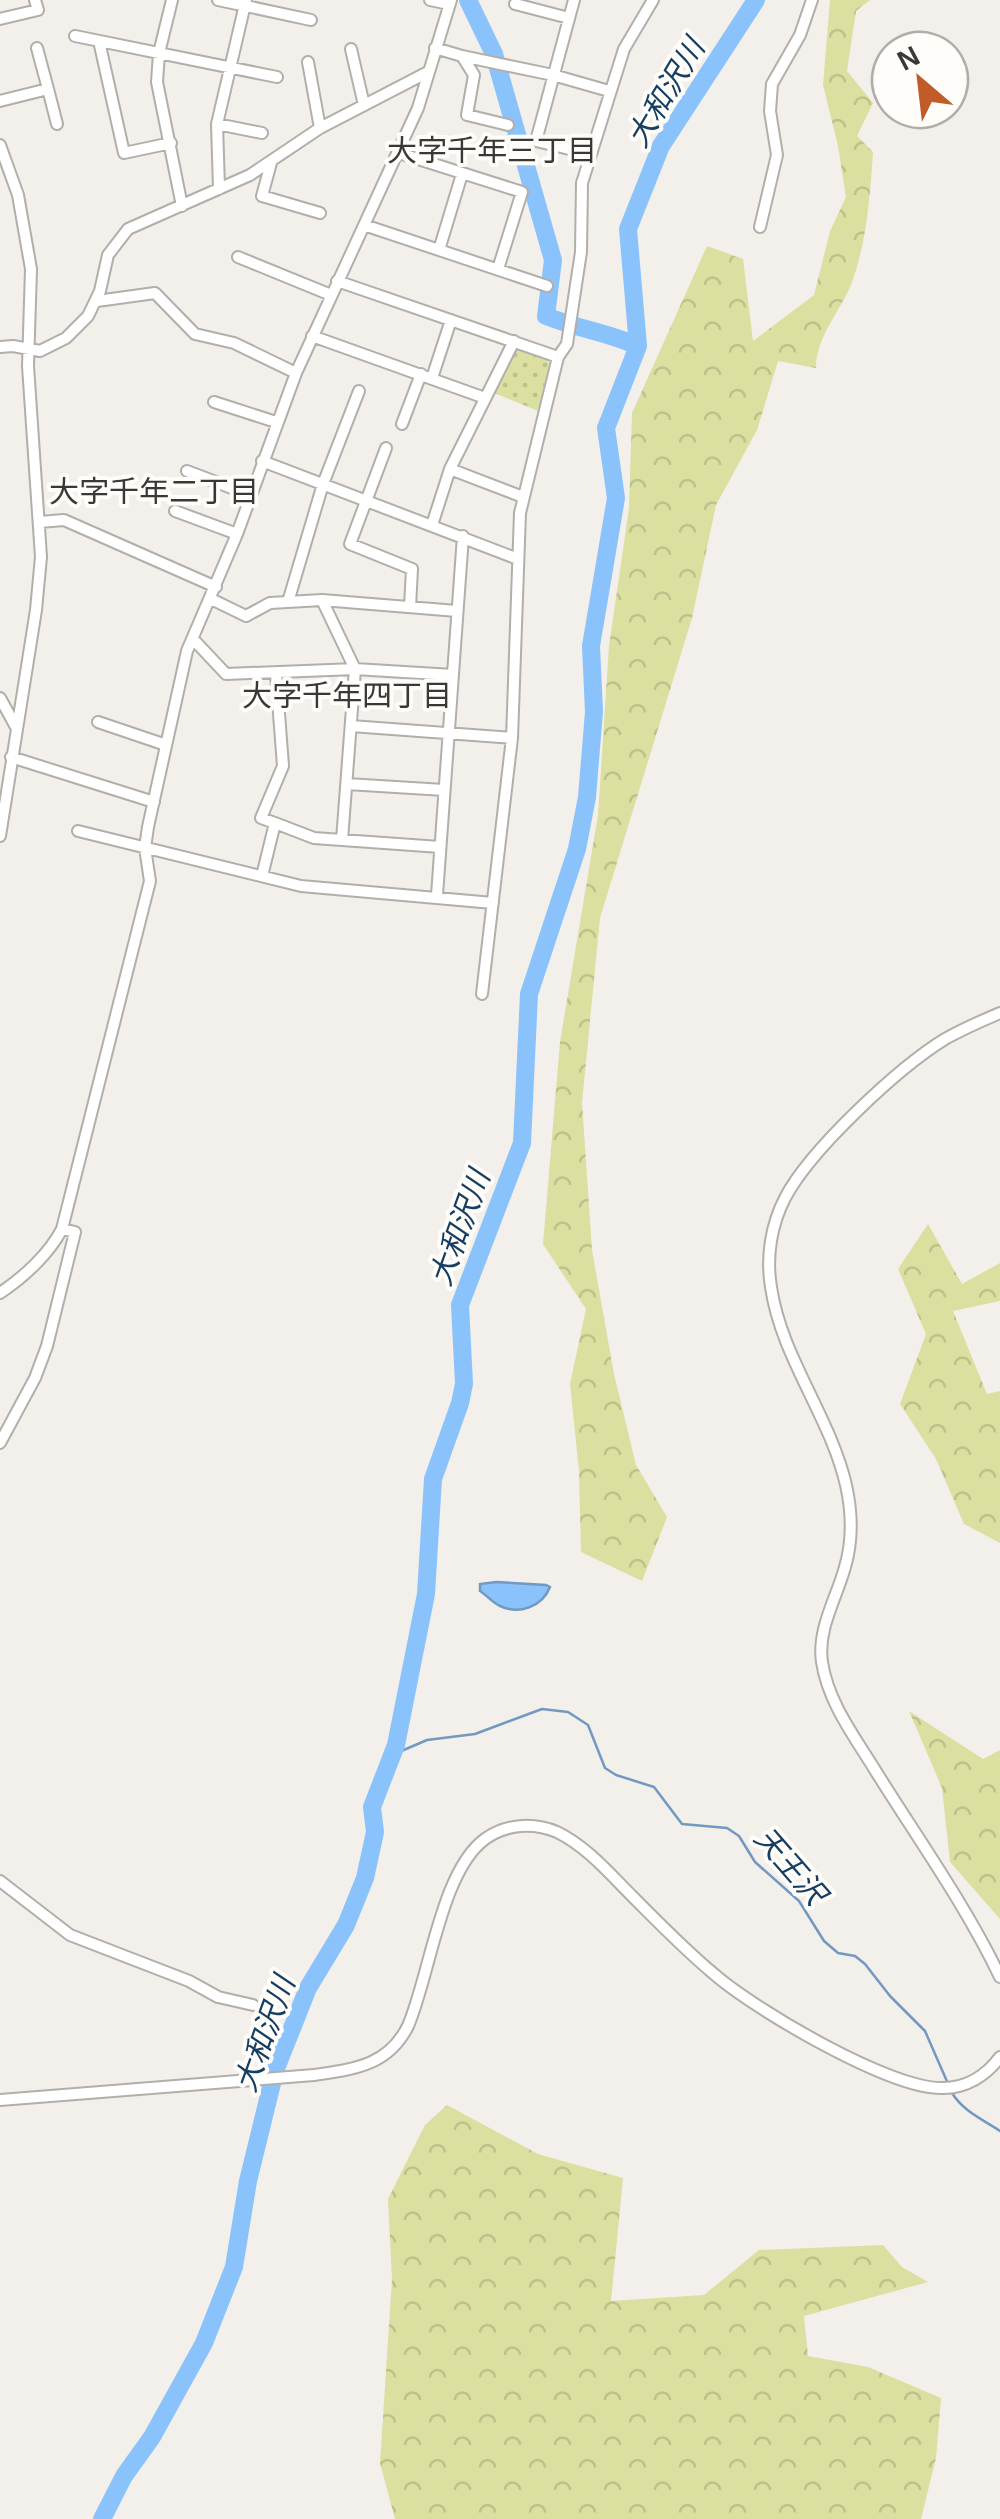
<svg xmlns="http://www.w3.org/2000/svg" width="1000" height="2519" font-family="Arial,'Noto Sans JP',sans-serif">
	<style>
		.forest { fill: url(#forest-crowns) }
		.park { fill: url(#park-dots) }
		.water { fill: #8ac3fc; stroke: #7299c1; stroke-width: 2.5 }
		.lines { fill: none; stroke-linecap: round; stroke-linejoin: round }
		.stream { stroke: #7299c1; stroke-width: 2.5 }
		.river { stroke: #8ac3fc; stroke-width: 18 }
		.minor-casing { stroke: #b2afaa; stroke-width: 14 }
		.minor { stroke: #fff; stroke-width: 10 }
		.labels { text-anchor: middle; stroke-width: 8; stroke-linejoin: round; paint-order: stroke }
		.water-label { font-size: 30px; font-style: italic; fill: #163e63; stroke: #fffdf9 }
		.neighbourhood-label { font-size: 30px; fill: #3a3836; stroke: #fffdf9 }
	</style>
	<defs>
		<pattern id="forest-crowns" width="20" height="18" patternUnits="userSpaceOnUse" patternTransform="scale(2.5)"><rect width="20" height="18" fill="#dbe0a0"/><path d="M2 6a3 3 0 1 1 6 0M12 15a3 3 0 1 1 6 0" fill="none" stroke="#bdc18a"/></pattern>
		<pattern id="park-dots" width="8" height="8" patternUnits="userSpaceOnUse" patternTransform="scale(2.5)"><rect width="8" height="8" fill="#dbe0a0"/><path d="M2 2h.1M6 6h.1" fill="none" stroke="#bdc18a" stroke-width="1.8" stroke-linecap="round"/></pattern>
	</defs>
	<rect width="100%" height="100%" fill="#f3efea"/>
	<path class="forest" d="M830 0H870L856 11 847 71 873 103 857 136 873 152C870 195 867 241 852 282 841 311 816 336 816 368L778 361 757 430 716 505 692 618 600 918 582 1103 592 1250 614 1374 636 1465 667 1517 642 1581 581 1552 579 1471 570 1384 586 1309 543 1244 560 1042 598 815 609 646 629 508 632 413 707 246 743 259 753 341 814 295 830 231 846 197 838 146 823 85Z
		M928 1224 962 1284 1000 1263V1301L953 1311 987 1394 1000 1391V1543L964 1524 936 1459 900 1404 926 1334 898 1269Z
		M909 1711 983 1759 1000 1750V1919L950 1862 942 1788Z
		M447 2105 538 2154 623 2178 611 2301 704 2295 759 2250 883 2245 902 2267 928 2282 804 2316 808 2356 868 2367 941 2398 936 2458 921 2519H395L380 2463 392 2279 388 2199 425 2125Z"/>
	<path class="park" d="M520 346 545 355 549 363 538 411 492 392 513 350Z"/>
	<path class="water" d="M496 1582 546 1585 550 1587C542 1607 519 1615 500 1606 493 1603 485 1594 480 1591V1584Z"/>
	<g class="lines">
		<path class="stream" d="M392 1755 427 1740 475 1734 542 1709 568 1712 588 1725 605 1768 616 1775 654 1787 682 1824 727 1828 739 1836 755 1862 799 1901 824 1941 838 1953 855 1956 865 1964 890 1996 925 2031 949 2086
			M952 2093C964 2112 982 2119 1000 2131"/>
		<path class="river" d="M468 0 494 54 553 260 546 316C578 329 607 332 638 346
			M102 2519 124 2476 152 2437 204 2343 234 2267 248 2181 275 2071 308 1988 346 1925 365 1878 375 1832 372 1807 396 1745 426 1594 433 1479 460 1403 464 1384 460 1305 522 1143 529 994 577 849 587 797 594 712 591 646 616 498 606 428 638 346 628 229 661 146 756 0"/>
		<g class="minor-casing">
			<path id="minor" d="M172 0 159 53 157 82 182 206
				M218 0 311 20
				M430 0 449 4
				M574 0 536 141 590 154
				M515 4 569 18
				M0 19 38 10 35 0
				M75 36 277 77
				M99 41 124 153 171 143
				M435 48 462 56 474 75 467 115 508 125
				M351 49 364 105
				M462 56 553 75 609 91
				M308 62 320 128
				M48 89 57 124
				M0 101 48 89 37 48
				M217 124 262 133
				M0 145 18 195 31 269 28 366 41 557 36 610 0 836
				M399 153 522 192 498 269
				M271 163 262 196 320 213
				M219 189 217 124 246 0
				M364 225 547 286
				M760 227 777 155 770 111 772 84 800 35 812 0
				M439 250 462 174
				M238 257 331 295
				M337 281 558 357
				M97 301 155 293 195 334 234 343 296 373
				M312 336 485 398
				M0 347 13 346 40 351 66 338 88 316 100 291 108 255 128 229 250 175 320 128 428 72
				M432 378 451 320
				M214 402 276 422
				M402 424 421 374
				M386 448 350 544 412 569 410 607
				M262 461 518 559
				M450 469 523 497
				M187 471 250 495
				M175 511 237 534
				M40 522 64 520 216 587
				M432 525 450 469 514 341
				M211 599 246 616 270 603 322 600 457 611
				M322 600 355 669 342 840
				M288 602 323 484 359 391
				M193 639 226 674 355 669 453 675
				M0 698 16 727
				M98 722 166 745
				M351 726 512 738
				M11 757 154 802
				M347 784 444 790
				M275 823 261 818 283 766 276 674
				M78 831 301 886 493 903
				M262 876 275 823 314 838 440 847
				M437 895 463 536
				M482 994 512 738 520 513 558 357 567 344 581 252 582 183 624 49 653 0
				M1000 1013C981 1021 963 1029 945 1039 898 1068 810 1150 785 1198 771 1225 766 1257 771 1287 781 1357 830 1416 846 1485 852 1512 853 1540 845 1567 837 1597 817 1629 822 1662 828 1702 854 1736 875 1770 916 1836 967 1907 1000 1977
				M0 1293C24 1277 49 1254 62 1229L150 881 145 848 148 827 187 651 237 534 296 373 418 108 451 0
				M0 1443 35 1378 47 1346 75 1232 62 1229
				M0 1881 70 1935 189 1981 218 1997 253 2005
				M0 2100 314 2075C354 2069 388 2066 408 2026 430 1975 441 1871 485 1839 506 1824 533 1822 557 1832 586 1846 609 1873 632 1896 658 1922 685 1950 714 1974 754 2009 891 2090 943 2088 966 2088 986 2076 1000 2057"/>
		</g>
		<use href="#minor" class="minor"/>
	</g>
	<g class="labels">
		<g class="water-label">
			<text transform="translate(666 93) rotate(-59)" y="10">大和沢川</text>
			<text transform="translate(460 1228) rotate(-70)" y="10">大和沢川</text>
			<text transform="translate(790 1866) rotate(49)" y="10">天王沢</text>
			<text transform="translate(265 2034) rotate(-70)" y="10">大和沢川</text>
		</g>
		<g class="neighbourhood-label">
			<text x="492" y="161">大字千年三丁目</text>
			<text x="154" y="502">大字千年二丁目</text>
			<text x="347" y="706">大字千年四丁目</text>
		</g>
	</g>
	<g transform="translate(920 80) rotate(332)"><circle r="48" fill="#fffdf9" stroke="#b0aeab" stroke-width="2.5"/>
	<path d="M0-8L18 38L0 25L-18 38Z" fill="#c15c29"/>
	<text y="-15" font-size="28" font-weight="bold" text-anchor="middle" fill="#3a3836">N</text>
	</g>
</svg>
